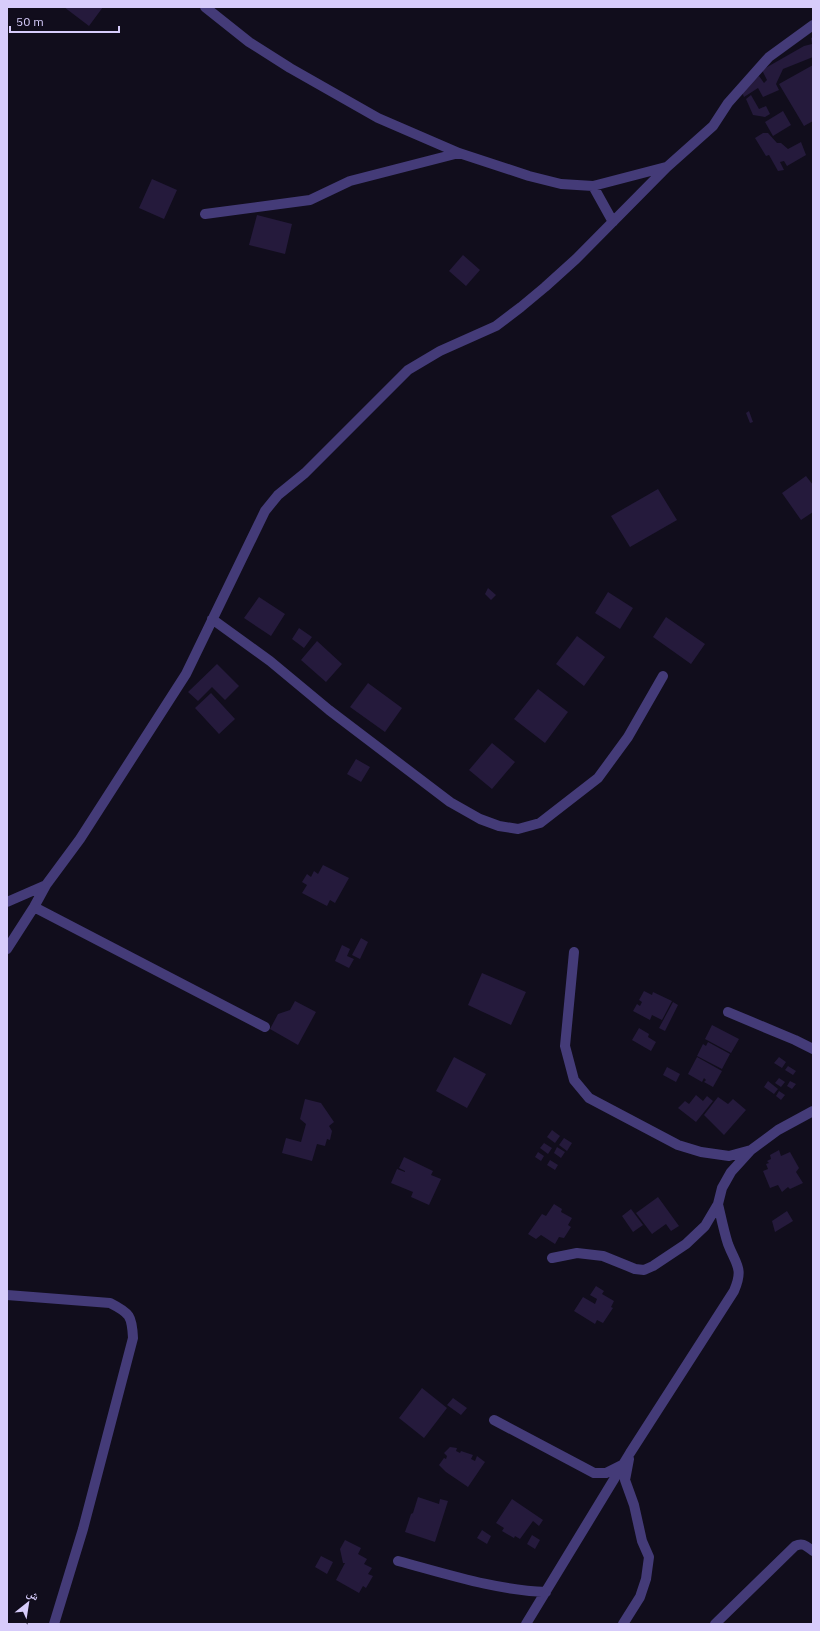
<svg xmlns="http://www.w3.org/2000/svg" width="820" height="1631" font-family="'IBM Plex Sans','Noto Naskh Arabic',sans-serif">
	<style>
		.building { fill: #251a3c }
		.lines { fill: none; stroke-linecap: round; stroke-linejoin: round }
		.minor { stroke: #443b78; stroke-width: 10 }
	</style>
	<rect width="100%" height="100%" fill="#110d1c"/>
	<path class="building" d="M64 7H103L89 26Z
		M813 37V57L783 69 776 84 779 90 763 97 758 88 744 97 741 90 746 85 759 76 764 83 767 80 762 70 804 46 812 44 811 38Z
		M813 65V121L804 126 779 84Z
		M751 95 759 109 766 106 770 114 765 117 753 115 746 99Z
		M783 111 791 125 773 136 765 122Z
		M763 133H768L777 143H781L788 149 801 142 806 155 787 166 784 161 780 162 784 170 778 171 769 155 766 156 755 138Z
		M152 179 177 190 164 219 139 208Z
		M257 215 292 224 285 254 249 245Z
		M463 255 480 270 466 286 449 271Z
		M749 411 753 422 750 423 746 413Z
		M806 476 813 485V512L801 520 782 493Z
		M658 489 677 520 630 547 611 516Z
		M488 588 496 595 491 600 485 594Z
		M608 592 633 608 620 629 595 613Z
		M259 597 285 614 271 636 244 618Z
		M666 617 705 644 691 664 653 637Z
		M299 628 312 637 304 648 292 639Z
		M577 636 605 657 584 686 556 664Z
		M317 641 342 664 326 682 301 660Z
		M217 664 239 686 225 700 212 687 198 701 188 692Z
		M368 683 402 708 385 732 350 707Z
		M538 689 568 712 545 743 514 719Z
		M211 693 235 719 219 734 195 708Z
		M492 743 515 762 492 789 469 770Z
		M356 759 370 767 361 782 347 774Z
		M323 865 349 878 335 903 330 900 327 906 302 893 307 885 302 882 307 874 311 877 314 871 318 874Z
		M361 938 368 942 360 959 352 955Z
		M342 945 350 949 347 956 354 959 349 968 335 961Z
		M482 973 526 992 511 1025 468 1005Z
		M644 991 652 995 653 992 672 1001 662 1020 652 1015 650 1020 633 1011 637 1004 640 1006 642 1002 639 1000Z
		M295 1001 316 1012 298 1045 270 1029 278 1014 290 1010Z
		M673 1002 678 1005 665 1031 659 1028Z
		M712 1025 739 1039 731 1053 705 1039Z
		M639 1028 649 1034 648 1037 656 1042 651 1051 632 1040Z
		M708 1042 730 1054 722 1069 697 1056 703 1044 706 1046Z
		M454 1057 486 1074 467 1108 436 1091Z
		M697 1057 722 1071 713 1087 704 1082 706 1080 704 1078 702 1082 688 1074Z
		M779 1057 786 1062 782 1068 774 1063Z
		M788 1066 796 1071 793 1075 785 1070Z
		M667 1067 680 1074 676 1082 663 1075Z
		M779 1078 785 1082 781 1087 775 1083Z
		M768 1081 778 1089 774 1094 764 1087Z
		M790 1081 796 1084 792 1089 787 1086Z
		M779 1091 785 1095 781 1100 776 1096Z
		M696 1095 703 1101 707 1096 713 1101 696 1122 678 1108 685 1101 689 1104Z
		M718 1097 728 1104 733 1099 746 1110 724 1135 704 1115Z
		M305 1099 321 1103 334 1122 329 1126 332 1131 330 1140 327 1139 325 1146 317 1144 312 1161 282 1153 286 1138 301 1142 306 1124 300 1119Z
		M552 1130 560 1136 555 1143 547 1137Z
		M564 1138 572 1143 567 1151 559 1145Z
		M544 1143 552 1148 548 1154 540 1148Z
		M557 1147 565 1152 561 1158 554 1153Z
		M779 1150 781 1156 790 1152 799 1168 796 1172 803 1183 790 1189 788 1187 782 1192 778 1185 770 1188 763 1171 768 1169 766 1164 769 1163 767 1161 771 1159 770 1155Z
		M538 1152 544 1156 541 1161 535 1157Z
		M404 1157 433 1171 431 1175 441 1179 429 1205 411 1197 413 1192 391 1183 397 1169 405 1172V1171L399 1168Z
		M550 1160 558 1165 555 1170 547 1165Z
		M658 1197 679 1226 671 1231 666 1224 652 1234 636 1213Z
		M554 1204 562 1209 561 1212 572 1218 568 1225 571 1227 564 1238 559 1237 555 1244 541 1235 536 1239 528 1234 542 1214 546 1216Z
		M631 1209 643 1225 633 1232 622 1216Z
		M787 1211 793 1221 775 1232 772 1221Z
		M596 1286 604 1291 602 1294 614 1301 611 1307 613 1308 603 1323 597 1320 595 1324 574 1311 583 1297 595 1304 597 1299 590 1295Z
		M422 1388 447 1408 424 1438 399 1418Z
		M453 1398 467 1408 461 1415 447 1405Z
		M450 1447 457 1448 456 1451 460 1453 461 1451 473 1455 471 1459 475 1461 477 1456 485 1462 468 1487 446 1472 439 1465 444 1458 446 1459 447 1456 444 1453Z
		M418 1497 439 1504 440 1499 448 1501 435 1542 405 1532 411 1514 413 1513Z
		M512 1499 543 1520 539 1526 533 1521 520 1539 515 1536 514 1538 502 1531 504 1528 496 1523Z
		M482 1530 491 1536 487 1544 477 1538Z
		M532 1535 540 1540 535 1549 527 1544Z
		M345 1540 361 1548 358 1554 367 1559 364 1564 372 1568 368 1574 373 1576 366 1588 363 1586 359 1593 336 1580 345 1563H343L340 1549Z
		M321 1556 333 1562 327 1574 315 1567Z"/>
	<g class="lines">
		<path class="minor" d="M205 7 249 42 290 68 378 118 459 153 529 176 561 184 593 186 666 167
			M593 186 613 222
			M205 214 310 200 350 181 459 153
			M212 619 270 661 329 710 450 802 480 819 499 826 518 829 540 823 598 778 628 737 663 676
			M7 902 46 885
			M34 907 265 1027
			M7 949 34 907 46 885 80 839 186 674 265 511 278 495 305 473 408 370 440 351 496 326 521 307 545 287 576 259 667 167 713 126 728 103 769 57 813 25
			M574 952 565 1046 574 1080 589 1098 678 1145 701 1152 729 1156 751 1150
			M728 1012 795 1040 813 1049
			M552 1258 577 1253 603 1256 635 1269 644 1270 653 1266 686 1244 705 1226 718 1204 722 1188 731 1172 751 1150 778 1130 813 1111
			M7 1295 110 1303C130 1313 132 1316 133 1338L83 1529 54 1624
			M494 1420 594 1473H606L622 1465
			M398 1561C447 1574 495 1590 546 1592
			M526 1624 630 1453 734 1291C744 1268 736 1265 728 1244 724 1232 721 1217 718 1204
			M623 1624 640 1597 646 1579 649 1557 642 1541 634 1505 625 1480 629 1459
			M715 1624 795 1546C803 1542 806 1546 813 1551"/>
	</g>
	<rect width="820" height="1631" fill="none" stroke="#d7ccfb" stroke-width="16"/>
	<g transform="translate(28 1603) rotate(30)" stroke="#110d1c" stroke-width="3" paint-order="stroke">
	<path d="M0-3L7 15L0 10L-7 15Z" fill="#d7ccfb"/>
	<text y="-6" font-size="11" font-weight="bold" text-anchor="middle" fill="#d7ccfb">ش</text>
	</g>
	<path d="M10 26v6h109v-6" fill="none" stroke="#d7ccfb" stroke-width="2"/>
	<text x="16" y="26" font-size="12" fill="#d7ccfb" stroke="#110d1c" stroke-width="3" paint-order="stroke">50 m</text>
</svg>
